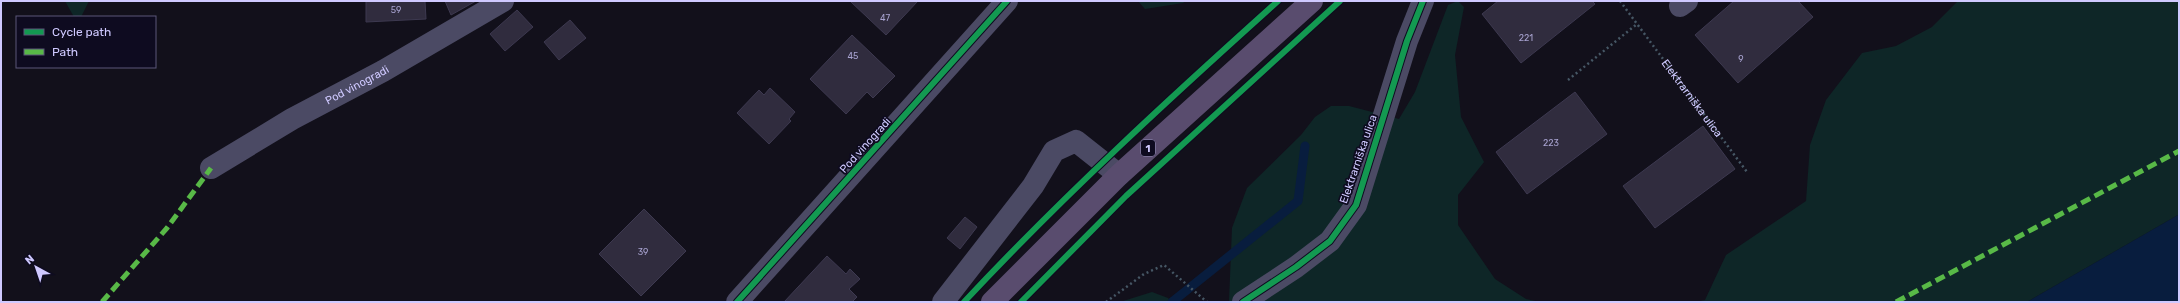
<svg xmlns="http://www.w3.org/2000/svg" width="2180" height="303" font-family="Rubik,sans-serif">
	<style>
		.green { fill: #0e2627 }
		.water { fill: #081d3e }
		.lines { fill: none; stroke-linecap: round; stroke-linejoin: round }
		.stream { stroke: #081d3e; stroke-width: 9 }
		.building { fill: #302c3e; stroke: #3d3950 }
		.path { stroke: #465765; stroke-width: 2.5; stroke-dasharray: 2 3; stroke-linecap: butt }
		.minor { stroke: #4b4a64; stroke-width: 22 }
		.major { stroke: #594c6e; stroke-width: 22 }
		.quiet { stroke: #58b947; stroke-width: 5; stroke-dasharray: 10 5; stroke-linecap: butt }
		.cycleway-casing { stroke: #0e0b20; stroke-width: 8 }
		.cycleway { stroke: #139951; stroke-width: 6 }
		.labels { text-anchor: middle; stroke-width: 3.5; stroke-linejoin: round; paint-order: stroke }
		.number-label { font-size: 9px; fill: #a7a2cf }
		.shield { fill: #0e0b20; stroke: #9590bc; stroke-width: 1 }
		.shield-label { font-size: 10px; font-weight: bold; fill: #cfc9ff }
		.street-label { font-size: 11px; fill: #cfc9ff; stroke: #0e0b20 }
	</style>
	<rect width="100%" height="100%" fill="#12101b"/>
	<path class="green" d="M65 1H89L81 17H74Z
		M1138 1H1186L1183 3 1145 9Z
		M1458 1 1464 7 1455 55 1461 117 1484 162 1458 195V225L1495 279 1526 299 1540 302H1229L1232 228 1247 188 1301 135 1315 117 1331 106H1349L1399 119 1415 92 1448 5Z
		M1958 1H2179L2178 215 2027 302H1695L1705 300 1726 255 1806 201 1810 145 1826 100 1862 53 1896 46 1932 27Z
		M1152 292 1168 298 1171 302H1120Z"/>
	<path class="water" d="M2178 215 2179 302H2027Z"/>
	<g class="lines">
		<path class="stream" d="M1172 302 1298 201 1305 146"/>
	</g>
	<path class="building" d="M366 1H425L426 19 366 22Z
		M445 1H476L451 15Z
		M850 1H918L886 35Z
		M1498 1H1592L1595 4 1521 63 1482 14Z
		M1734 1H1798L1813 17 1738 83 1695 35Z
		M517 10 533 27 505 51 490 34Z
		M570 20 586 38 559 60 544 42Z
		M852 35 895 76 873 98 867 92 846 114 810 79Z
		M770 88 795 112 789 119 791 121 769 144 737 113 759 90 764 95Z
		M1575 92 1607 134 1527 194 1496 152Z
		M1703 126 1735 169 1655 228 1623 186Z
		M644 209 686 251 641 296 599 254Z
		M965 217 977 227 960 249 947 238Z
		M827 256 846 274 850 269 860 279 849 289 857 297 852 302H784Z"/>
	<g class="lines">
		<g class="path">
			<path id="s1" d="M1620 1 1747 172"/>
			<path d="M1568 80 1637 24"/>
			<path d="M1106 302 1144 274 1164 265 1207 302"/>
		</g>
		<g class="minor">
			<path d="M1680 6 1687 1"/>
			<path id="s2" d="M211 168 292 119 383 71 503 1"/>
			<path d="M737 302 1007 1"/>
			<path d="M943 302 1033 186 1054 151 1076 141 1119 175"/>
			<path d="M1243 302 1296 267 1330 241 1356 205 1407 41 1423 1"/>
		</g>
		<path class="major" d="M992 302 1119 175 1312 1"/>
		<path class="quiet" d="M102 302 167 228 211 168
			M1896 302 2179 151"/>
		<g class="cycleway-casing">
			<path id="cycleway" d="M737 302 1007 1
				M964 302C1063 196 1170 98 1278 1
				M1021 302 1126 196 1340 1
				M1243 302 1296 267 1330 241 1356 205 1407 41 1423 1"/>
		</g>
		<use href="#cycleway" class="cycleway"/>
	</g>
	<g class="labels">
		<g class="number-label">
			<text x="396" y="13">59</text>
			<text x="885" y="21">47</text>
			<text x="1526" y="41">221</text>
			<text x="853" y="59">45</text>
			<text x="1741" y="62">9</text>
			<text x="1551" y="146">223</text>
			<text x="643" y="255">39</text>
		</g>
		<rect class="shield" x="1141" y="140" width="14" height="16" rx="3"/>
		<g class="shield-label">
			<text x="1148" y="152">1</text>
		</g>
		<g class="street-label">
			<text dy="4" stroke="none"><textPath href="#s2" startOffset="168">Pod vinogradi</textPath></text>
			<text dy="4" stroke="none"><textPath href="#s1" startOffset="121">Elektrarniška ulica</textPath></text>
			<text transform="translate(865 145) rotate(-48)" y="4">Pod vinogradi</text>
			<text transform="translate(1358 159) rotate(-71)" y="4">Elektrarniška ulica</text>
		</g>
	</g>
	<rect width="2180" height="303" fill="none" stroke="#cfc9ff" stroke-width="4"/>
	<rect x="16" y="16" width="140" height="52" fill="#0e0b20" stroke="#5b5779"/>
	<rect x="24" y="29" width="20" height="6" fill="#139951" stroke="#5b5779"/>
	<text x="52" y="36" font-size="12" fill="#cfc9ff">Cycle path</text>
	<rect x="24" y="49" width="20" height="6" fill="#58b947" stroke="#5b5779"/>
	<text x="52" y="56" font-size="12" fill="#cfc9ff">Path</text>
	<g transform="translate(36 267) rotate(320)" stroke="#0e0b20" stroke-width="3" paint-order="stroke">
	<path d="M0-3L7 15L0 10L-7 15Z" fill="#cfc9ff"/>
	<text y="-6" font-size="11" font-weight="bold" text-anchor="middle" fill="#cfc9ff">N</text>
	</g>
</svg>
